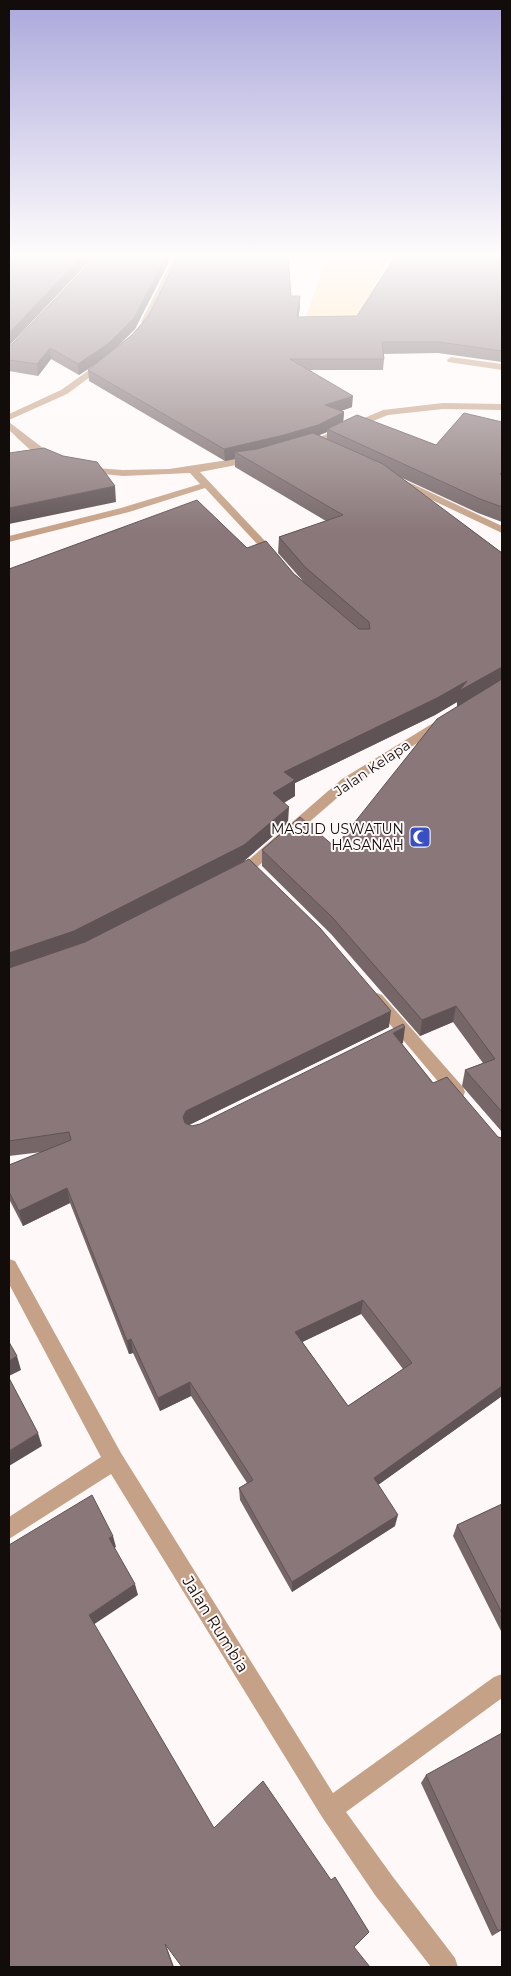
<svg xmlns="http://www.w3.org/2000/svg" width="511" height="1976" font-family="Montserrat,sans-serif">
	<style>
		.green { fill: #fee1a4 }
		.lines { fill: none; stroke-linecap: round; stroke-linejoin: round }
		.street { fill: #c5a287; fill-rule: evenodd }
		.wall { fill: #766668; fill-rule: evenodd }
		.shaded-wall { fill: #605355 }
		.building { fill: #897779; stroke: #605355; fill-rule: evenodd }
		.labels { text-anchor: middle; stroke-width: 4; stroke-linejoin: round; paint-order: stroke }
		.street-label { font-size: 14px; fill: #120c0b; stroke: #fef9f8 }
		.poi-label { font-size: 14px; fill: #120c0b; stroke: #fef9f8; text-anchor: end }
		.near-street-label { font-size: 16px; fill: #120c0b; stroke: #fef9f8 }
	</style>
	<rect width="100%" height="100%" fill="#fef9f8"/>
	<path class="green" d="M327 255H392L388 259 358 319 303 326Z"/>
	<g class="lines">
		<path class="street" d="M159 255H174L179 262 149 322 145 324 141 322 171 262 169 258Z
			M451 357 502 364V370L448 362 447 360Z
			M102 361 109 363 67 394 9 420V414L61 390Z
			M443 403 502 404V410L443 409 388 415 309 447 301 445 383 410Z
			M9 422 56 458V462C42 464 19 439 9 430Z
			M254 456 259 459 257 461 200 472 281 558 280 560H272L205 488 129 512 9 542V536L121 508 200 484 190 473 123 476 84 472 81 471V467L123 470 169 469Z
			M396 479H402L502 526V533L396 483Z
			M443 717 447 718 449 721 447 724 352 785 255 869 242 876H232L230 873 245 863 342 779Z
			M377 993 382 995 463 1087 465 1092 463 1097 457 1098 451 1097 372 1003 369 999 372 995Z
			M9 1259 15 1261 121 1453 333 1793 494 1677 502 1674V1698L346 1812 393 1877 455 1958 458 1967H431L375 1895 322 1817 111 1474 9 1539V1517L101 1457 9 1284Z"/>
	</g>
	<path class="wall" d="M9 255H95L9 345 10 346 97 255H169V262L135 329 114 349 132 335 149 315 177 258 175 255H288L291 296H300V307L298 317 357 316 502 255V362L438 353 383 354 384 359 383 370H310L352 407 341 411 344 412 343 422 436 445 502 422V522L478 513 400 477 502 553V1132L462 1086 465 1070 483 1063 453 1022 420 1036 331 934 262 866V850L335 847 457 707V702L435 715 295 783V796L284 803 288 823 244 861 389 1027 189 1125 192 1126 200 1124 403 1043 402 1044 433 1083 498 1137 502 1138V1396L378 1485 395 1526 292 1592 240 1500 239 1488 247 1483 191 1396 160 1411 133 1353 129 1354 70 1203 23 1226 9 1199V1165L42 1152 9 1156V569L247 548 294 574 303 581 278 553 279 537 326 521 235 467V459L225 461 89 381 88 370 97 363 79 375 51 359 38 376 9 371ZM327 432V439L319 435 322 434ZM361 1314 403 1369 348 1406 302 1342Z
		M502 1504V1633L453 1536 457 1525Z
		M426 1775 502 1930 492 1936 421 1783Z"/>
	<path class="shaded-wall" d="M83 255H95L9 346V333Z
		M167 255H169V262L135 329 110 354 79 375 78 364Z
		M300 296V307L297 328V317Z
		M50 348 51 359 38 376 37 364Z
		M353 396 352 407 324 417 325 405Z
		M344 412 343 424 327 429V432L317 436 284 447 235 452V459L225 461 224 449Z
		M115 486 116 502 9 524V508Z
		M502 667V681L457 707V702L435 715 295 783V796L273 809V793L284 772 467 681Z
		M289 807 288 823 244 861 76 947 9 970V953Z
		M456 1006 453 1022 420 1036 422 1020Z
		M391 1011 389 1027 187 1126 184 1132 183 1117 186 1111Z
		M405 1027 403 1043 391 1048 393 1033Z
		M67 1188 70 1203 23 1226 19 1211Z
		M363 1300 361 1314 294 1346 295 1332Z
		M131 1339 133 1353 129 1354 127 1341Z
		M17 1356 21 1370 9 1376V1361Z
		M190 1382 191 1396 160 1411 158 1398Z
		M502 1386V1396L371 1490 374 1478Z
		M38 1433 42 1446 9 1466V1451Z
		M398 1515 395 1526 292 1592V1582Z
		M113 1536 116 1547 112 1549 109 1538Z
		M135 1584 138 1595 93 1625 89 1615Z
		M165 1944 167 1948 174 1967H173Z"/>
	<path class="building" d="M9 255H83L9 333Z
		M97 255H167L134 318 109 343 78 364 50 348 37 364 9 360V345L10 346Z
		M179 255H288L291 296H300L297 317 357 316 396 255H502V351L439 342H382L384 359H290L353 396 325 405 344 412 318 425 284 435 224 449 88 370 132 335 149 315Z
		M464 413 502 422V472L500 474 502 475V507L480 499 327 429 357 415 436 445Z
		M313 433 383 464 502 553V667L459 691 467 681 437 698 284 772 295 780 273 793 289 807 244 845 74 931 9 953V569L197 500 247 548 266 541 294 574 359 629H370L369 622 305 567 279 537 343 515 235 452 257 449Z
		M44 448 63 456 97 462 115 486 9 508V453Z
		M502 679V1112L465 1070 495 1059 456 1006 422 1020 332 917 262 850 300 817 335 847 437 719Z
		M249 859 320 928 391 1011 186 1111 183 1117 185 1123 192 1126 200 1124 403 1024 405 1027 393 1033 433 1083 447 1077 498 1137 502 1138V1386L374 1478 398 1515 292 1582 239 1488 253 1480 190 1382 158 1398 131 1339 127 1341 67 1188 19 1211 9 1192V1165L71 1140 69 1132 9 1141V968L85 942ZM363 1300 412 1363 348 1406 295 1332Z
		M9 1342 17 1356 9 1361Z
		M9 1378 38 1433 9 1451Z
		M92 1495 113 1536 109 1538 135 1584 89 1615 214 1828 263 1781 331 1880 335 1877 369 1932 354 1947 370 1967H182L165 1944 173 1967H9V1545Z
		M502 1504V1613L457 1525Z
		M502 1733V1929L498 1931 426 1775Z"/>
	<linearGradient id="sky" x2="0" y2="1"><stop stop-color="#aba8dc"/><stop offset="0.48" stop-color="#fffcfc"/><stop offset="1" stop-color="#fffcfc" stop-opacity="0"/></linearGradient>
	<rect width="511" height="532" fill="url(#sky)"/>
	<defs>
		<g id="mosque-square" transform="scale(1.125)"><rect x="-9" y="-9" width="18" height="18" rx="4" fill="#3950c2" stroke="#fef9f8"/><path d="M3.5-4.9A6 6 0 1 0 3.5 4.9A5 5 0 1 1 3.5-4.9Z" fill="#fff"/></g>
	</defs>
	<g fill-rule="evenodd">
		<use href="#mosque-square" x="420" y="837"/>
	</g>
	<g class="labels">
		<g class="street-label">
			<text transform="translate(372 768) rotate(-34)" y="5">Jalan Kelapa</text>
		</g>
		<g class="poi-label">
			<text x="404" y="834">MASJID USWATUN<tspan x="404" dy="16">HASANAH</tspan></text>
		</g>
		<g class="near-street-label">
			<text transform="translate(216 1624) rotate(58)" y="6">Jalan Rumbia</text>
		</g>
	</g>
	<rect width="511" height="1976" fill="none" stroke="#120c0b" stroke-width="20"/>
</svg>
